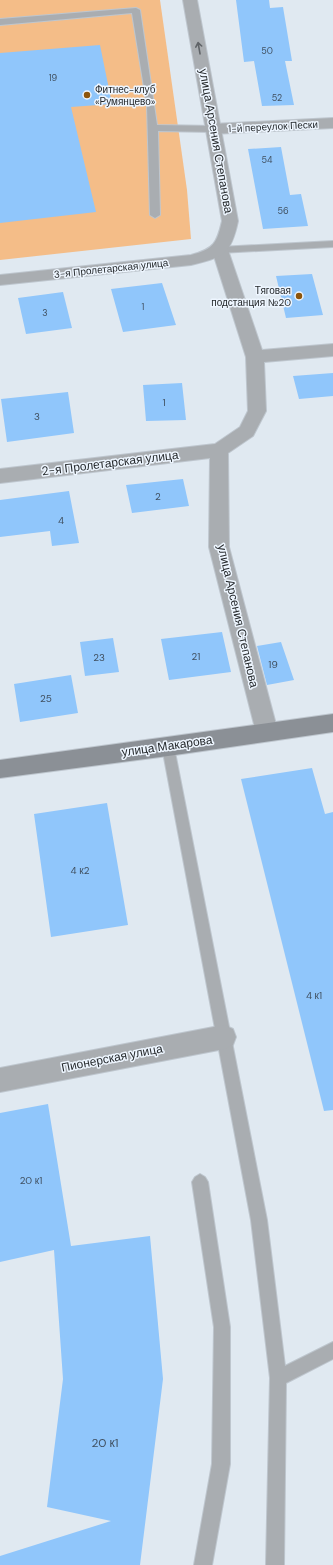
<svg xmlns="http://www.w3.org/2000/svg" width="333" height="1565" font-family="'DM Sans',sans-serif">
	<style>
		.green { fill: #f4bd88 }
		.building { fill: #90c6fb }
		.lines { fill: none; stroke-linecap: round; stroke-linejoin: round }
		.service-casing { stroke: #bec6ce; stroke-width: 2 }
		.minor-casing { stroke: #bec6ce; stroke-width: 2 }
		.tertiary-casing { stroke: #bec6ce; stroke-width: 2 }
		.secondary-casing { stroke: #bec6ce; stroke-width: 2 }
		.service { fill: #a9adb1; fill-rule: evenodd }
		.minor { fill: #a9adb1; fill-rule: evenodd }
		.tertiary { fill: #a9adb1; fill-rule: evenodd }
		.secondary { fill: #8b9096; fill-rule: evenodd }
		.oneway { stroke: #606468 }
		.poi-dot { fill: #8d550b; stroke: #eef6ff; stroke-width: 1.5 }
		.labels { text-anchor: middle; stroke-width: 3; stroke-linejoin: round; paint-order: stroke }
		.far-number-label { font-size: 9px; fill: #405060 }
		.far-poi-label { font-size: 10px; fill: #25292c; stroke: #eef6ff; text-anchor: start }
		.far-street-label { font-size: 10px; fill: #25292c; stroke: #eef6ff }
		.number-label { font-size: 10px; fill: #405060 }
		.street-label { font-size: 12px; fill: #25292c; stroke: #eef6ff }
		.near-number-label { font-size: 12px; fill: #405060 }
	</style>
	<rect width="100%" height="100%" fill="#e0e9f1"/>
	<path class="green" d="M0 0H160L187 190 191 239 0 260Z"/>
	<path class="building" d="M236 0H269L270 8 283 7 292 61H285L294 105 262 106 254 61 244 62Z
		M100 45 112 104 71 107 96 212 0 223V53Z
		M281 147 290 195 301 194 308 226 263 229 248 149Z
		M312 274 323 315 286 318 276 276Z
		M162 283 176 325 123 332 111 289Z
		M63 292 72 328 26 334 18 298Z
		M333 373V396L299 399 293 376Z
		M182 383 186 420 146 421 143 385Z
		M68 392 74 433 7 442 1 399Z
		M183 479 189 506 132 513 126 485Z
		M69 491 79 543 52 546 50 531 0 537V500Z
		M222 632 231 672 169 680 161 639Z
		M113 638 119 672 85 676 80 642Z
		M281 642 294 680 267 685 257 646Z
		M71 675 78 713 20 722 14 684Z
		M312 768 325 814 333 812V1110L324 1111 241 779Z
		M107 803 128 925 51 937 34 814Z
		M48 1104 71 1246 150 1236 163 1379 140 1565H0V1556L111 1521 47 1507 63 1379 54 1250 0 1262V1113Z"/>
	<g class="lines">
		<g class="service-casing">
			<path id="service" d="M136 8 140 10 157 125 213 126 218 129 213 132 158 131 160 215 155 218 150 215 147 106 132 13 0 25V19Z
				M333 241V247L220 253 215 250 220 247Z
				M168 742 173 743 174 747 267 1220 285 1366 333 1342V1359L286 1383 284 1565H266L270 1378 251 1220 162 747 163 743Z
				M200 1174 205 1177 208 1182 230 1327V1464L212 1565H194L212 1464 214 1327 192 1182 195 1177Z"/>
		</g>
		<g class="minor-casing">
			<path id="minor" d="M333 118V128L213 134 208 132 205 129 208 126 213 124Z
				M220 245 226 246 228 250 262 350 333 344V356L264 362 266 411 253 436 228 453 229 547 278 732 275 738 267 741 259 738 256 732 209 547 210 458 0 483V469L215 444 240 427 248 411 246 357 212 250 214 246Z
				M224 1025 233 1029 236 1037 233 1045 224 1049 0 1092V1068Z"/>
		</g>
		<g class="tertiary-casing">
			<path id="tertiary" d="M183 0H197L238 221C231 255 223 257 191 265L0 285V275L191 255C214 249 217 243 222 221Z"/>
		</g>
		<g class="secondary-casing">
			<path id="secondary" d="M333 714V732L168 756 0 778V760Z"/>
		</g>
		<use href="#service" class="service"/>
		<use href="#minor" class="minor"/>
		<use href="#tertiary" class="tertiary"/>
		<use href="#secondary" class="secondary"/>
	</g>
	<defs><path id="oneway-shaft" d="M-6 0H5M1.5-3L5.5 0L1.5 3" fill="none" stroke-width="1.6" stroke-linecap="round" stroke-linejoin="round"/></defs>
	<use class="oneway" href="#oneway-shaft" transform="translate(199 48) rotate(-100)"/>
	<g class="poi-dot">
		<circle cx="87" cy="95" r="4"/>
		<circle cx="299" cy="296" r="4"/>
	</g>
	<g class="labels">
		<g class="far-number-label">
			<text x="267" y="54">50</text>
			<text x="53" y="81">19</text>
			<text x="277" y="101">52</text>
			<text x="267" y="163">54</text>
			<text x="283" y="214">56</text>
			<text x="143" y="310">1</text>
			<text x="45" y="316">3</text>
		</g>
		<g class="far-poi-label">
			<text x="95" y="93">Фитнес-клуб<tspan x="95" dy="12">«Румянцево»</tspan></text>
			<text x="291" y="294" text-anchor="end">Тяговая<tspan x="291" dy="12">подстанция №20</tspan></text>
		</g>
		<g class="far-street-label">
			<text transform="translate(273 126) rotate(-3)" y="4">1-й переулок Пески</text>
			<text transform="translate(111 268) rotate(-6)" y="4">3-я Пролетарская улица</text>
		</g>
		<g class="number-label">
			<text x="164" y="406">1</text>
			<text x="37" y="420">3</text>
			<text x="158" y="500">2</text>
			<text x="61" y="524">4</text>
			<text x="196" y="660">21</text>
			<text x="99" y="661">23</text>
			<text x="273" y="668">19</text>
			<text x="46" y="702">25</text>
			<text x="80" y="874">4 к2</text>
			<text x="314" y="999">4 к1</text>
			<text x="31" y="1184">20 к1</text>
		</g>
		<g class="street-label">
			<text transform="translate(216 141) rotate(80)" y="4">улица Арсения Степанова</text>
			<text transform="translate(110 463) rotate(-7)" y="4">2-я Пролетарская улица</text>
			<text transform="translate(238 616) rotate(77)" y="4">улица Арсения Степанова</text>
			<text transform="translate(167 746) rotate(-8)" y="4">улица Макарова</text>
			<text transform="translate(112 1058) rotate(-11)" y="4">Пионерская улица</text>
		</g>
		<g class="near-number-label">
			<text x="105" y="1447">20 к1</text>
		</g>
	</g>
</svg>
